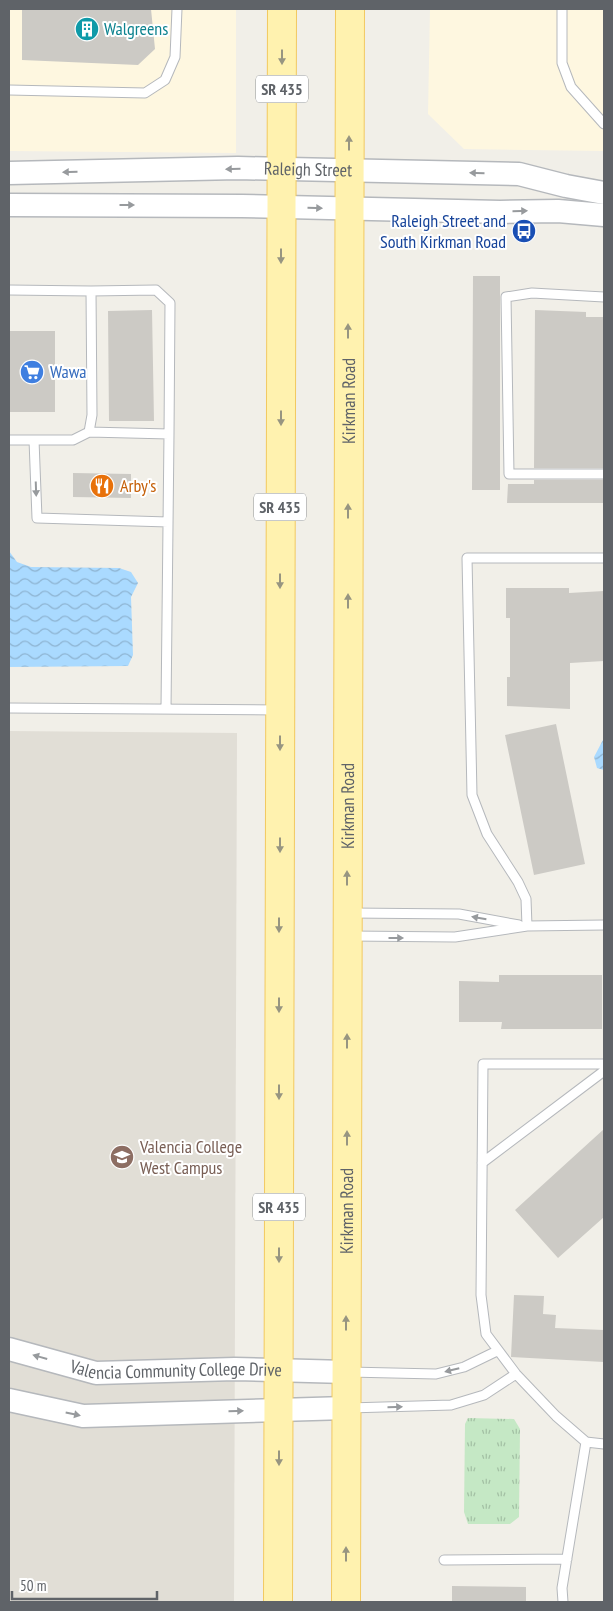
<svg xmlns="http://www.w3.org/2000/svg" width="613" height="1611" font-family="'PT Sans Narrow',sans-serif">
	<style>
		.commercial { fill: #fef7e0 }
		.education { fill: #e1ded6 }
		.park { fill: url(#park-tufts) }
		.water { fill: url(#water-waves) }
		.building { fill: #cccac5 }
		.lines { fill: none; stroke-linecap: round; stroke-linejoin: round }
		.service-casing { stroke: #b5b8bc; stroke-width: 11 }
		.tertiary-casing { stroke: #b5b8bc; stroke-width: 25 }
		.primary-casing { stroke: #f2c960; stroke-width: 30 }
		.service { stroke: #fff; stroke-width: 9 }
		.tertiary { stroke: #fff; stroke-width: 22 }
		.primary { stroke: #fff2af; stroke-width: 28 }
		.oneway { fill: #979581 }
		.oneway2 { fill: #979a9d }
		.labels { text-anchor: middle; stroke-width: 4; stroke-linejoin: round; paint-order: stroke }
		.shield { fill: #fff; stroke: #8f9295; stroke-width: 1 }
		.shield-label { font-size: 16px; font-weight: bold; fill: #5f6368 }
		.culture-label { font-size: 18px; fill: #0d838f; stroke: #fff; text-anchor: start }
		.street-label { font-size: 18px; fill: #5f6368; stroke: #fff }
		.transit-label { font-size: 18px; fill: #164399; stroke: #fff; text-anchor: end }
		.shop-label { font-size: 18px; fill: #366cbe; stroke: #fff; text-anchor: start }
		.food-label { font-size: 18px; fill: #c56008; stroke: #fff; text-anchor: start }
		.education-label { font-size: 18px; fill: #785e54; stroke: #fff; text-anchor: start }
	</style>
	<defs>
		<pattern id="park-tufts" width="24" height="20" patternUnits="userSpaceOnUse" patternTransform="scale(1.25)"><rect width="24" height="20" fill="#c5e8c5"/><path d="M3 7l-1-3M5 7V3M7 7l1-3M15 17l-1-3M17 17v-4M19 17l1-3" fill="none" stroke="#a3c0a4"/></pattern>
		<pattern id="water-waves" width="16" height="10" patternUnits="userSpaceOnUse" patternTransform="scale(1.25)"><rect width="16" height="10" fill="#aadaff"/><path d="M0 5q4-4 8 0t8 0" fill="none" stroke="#8eb4d2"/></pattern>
	</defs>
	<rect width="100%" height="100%" fill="#f1efe8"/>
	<path class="commercial" d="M9 9H236V153L9 151Z
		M430 9H604V151L464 149 428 114Z"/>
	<path class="education" d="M9 731 237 733 234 1602H9Z"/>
	<path class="park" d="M468 1418 514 1419 520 1429 519 1517 510 1524H468L464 1512 465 1424Z"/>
	<path class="water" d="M9 551 17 562 31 567 119 568 131 572 138 583 131 597 133 655 128 666 9 667Z
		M604 738V770L597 768 594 757Z"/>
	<path class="building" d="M22 9H151L155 49 138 65 22 60Z
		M473 276H500V490H472Z
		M152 310 154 421H109L108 311Z
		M535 310 586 312V317H604V468H534Z
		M9 331H55V412H9Z
		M73 473 131 474V498L73 497Z
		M534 480H604V503H507L508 484H534Z
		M506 588H569V593L604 591V661L570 663V709L507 706V677H510V618H506Z
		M556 724 585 864 534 875 505 735Z
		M499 975H602V1029H501L502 1022H459V981L499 982Z
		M604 1129V1217L558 1258 515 1210Z
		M514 1295 544 1296 543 1314 556 1315 555 1328 604 1330V1362L511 1357Z
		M452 1586 526 1587V1602H452Z"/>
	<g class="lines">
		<g class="service-casing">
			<path id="service" d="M562 9V63L571 87 604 124
				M9 90 145 93 165 80 175 57 177 9
				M9 290 91 291 92 415 89 432 73 440H9
				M91 291 156 290 170 303 169 434
				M604 297 532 293 506 297 509 474H604
				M89 432 169 434 166 709
				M34 440 37 518 168 522
				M9 708 278 710
				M350 913 459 914 519 925
				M527 926 526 899 518 882 487 834 472 795 467 558H604
				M350 936 455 937 527 926 604 925
				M604 1064H483L481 1295 486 1334 516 1374 556 1416 586 1442 604 1444
				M482 1163 604 1071
				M349 1372 436 1374 464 1367 497 1351
				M349 1408 451 1405 484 1395 516 1374
				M444 1560 567 1559
				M563 1602 562 1588 586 1442"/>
		</g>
		<g class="tertiary-casing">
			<g id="tertiary">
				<path id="s1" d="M9 173 238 168 519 174 566 186 604 193"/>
				<path d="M9 205 242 206 500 212 558 211 604 215"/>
				<path id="s2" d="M9 1349 96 1373 235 1369 346 1372"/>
				<path d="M9 1400 83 1416 346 1408"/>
			</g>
		</g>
		<g class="primary-casing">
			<g id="primary">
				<path d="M278 1602 282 9"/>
				<path id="s3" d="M346 1602 350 9"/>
			</g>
		</g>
		<use href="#service" class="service"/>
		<use href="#tertiary" class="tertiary"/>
		<use href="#primary" class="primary"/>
	</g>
	<defs><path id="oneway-solid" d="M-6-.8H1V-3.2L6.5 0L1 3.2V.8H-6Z" transform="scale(1.25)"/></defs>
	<g class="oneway">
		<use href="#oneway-solid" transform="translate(282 57) rotate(90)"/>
		<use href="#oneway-solid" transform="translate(349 143) rotate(-90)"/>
		<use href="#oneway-solid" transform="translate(281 256) rotate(90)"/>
		<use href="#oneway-solid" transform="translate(348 331) rotate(-90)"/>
		<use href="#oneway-solid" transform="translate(281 418) rotate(90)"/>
		<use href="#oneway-solid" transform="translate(348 511) rotate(-90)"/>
		<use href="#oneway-solid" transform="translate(280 581) rotate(90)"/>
		<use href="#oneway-solid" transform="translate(348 601) rotate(-90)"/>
		<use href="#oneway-solid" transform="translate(280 743) rotate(90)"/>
		<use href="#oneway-solid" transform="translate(280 845) rotate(90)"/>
		<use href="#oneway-solid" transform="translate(347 878) rotate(-90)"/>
		<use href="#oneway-solid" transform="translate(279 925) rotate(90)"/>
		<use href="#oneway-solid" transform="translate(279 1005) rotate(90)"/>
		<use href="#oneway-solid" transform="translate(347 1041) rotate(-90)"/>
		<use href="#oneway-solid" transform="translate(279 1092) rotate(90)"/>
		<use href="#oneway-solid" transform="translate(347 1138) rotate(-90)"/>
		<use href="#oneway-solid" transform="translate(279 1255) rotate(90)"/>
		<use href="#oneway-solid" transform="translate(346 1323) rotate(-90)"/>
		<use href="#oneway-solid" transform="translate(279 1458) rotate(90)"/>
		<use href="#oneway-solid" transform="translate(346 1554) rotate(-90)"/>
	</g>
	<g class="oneway2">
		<use href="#oneway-solid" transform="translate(233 169) rotate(179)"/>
		<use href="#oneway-solid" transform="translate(70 172) rotate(179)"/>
		<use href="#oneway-solid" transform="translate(477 173) rotate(-179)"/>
		<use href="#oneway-solid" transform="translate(127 205)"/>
		<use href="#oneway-solid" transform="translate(315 208) rotate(2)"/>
		<use href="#oneway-solid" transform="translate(520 211) rotate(-1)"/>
		<use href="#oneway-solid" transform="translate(36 489) rotate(88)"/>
		<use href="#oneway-solid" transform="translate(479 918) rotate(-170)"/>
		<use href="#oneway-solid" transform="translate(396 938)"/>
		<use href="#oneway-solid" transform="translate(40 1357) rotate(-164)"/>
		<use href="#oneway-solid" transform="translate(452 1370) rotate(166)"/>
		<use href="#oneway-solid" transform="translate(395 1407) rotate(-2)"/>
		<use href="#oneway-solid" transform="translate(236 1411) rotate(-2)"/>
		<use href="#oneway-solid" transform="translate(73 1414) rotate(12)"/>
	</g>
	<defs>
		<g id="building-disc" transform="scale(1.25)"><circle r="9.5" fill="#0f9aa8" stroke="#fff"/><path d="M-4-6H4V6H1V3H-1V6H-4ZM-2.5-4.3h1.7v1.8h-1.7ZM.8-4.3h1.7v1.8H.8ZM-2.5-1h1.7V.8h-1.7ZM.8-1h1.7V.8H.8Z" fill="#fff"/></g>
		<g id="bus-disc" transform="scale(1.25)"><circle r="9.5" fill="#1a4fb4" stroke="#fff"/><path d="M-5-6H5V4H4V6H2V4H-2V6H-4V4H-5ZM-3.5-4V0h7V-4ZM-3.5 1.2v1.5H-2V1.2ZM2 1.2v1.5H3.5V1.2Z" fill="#fff"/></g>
		<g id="supermarket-disc" transform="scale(1.25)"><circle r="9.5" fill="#3f7fe0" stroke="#fff"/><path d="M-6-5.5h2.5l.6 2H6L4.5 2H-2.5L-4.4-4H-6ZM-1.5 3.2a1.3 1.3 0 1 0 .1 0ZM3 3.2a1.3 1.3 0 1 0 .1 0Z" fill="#fff"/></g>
		<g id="restaurant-disc" transform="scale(1.25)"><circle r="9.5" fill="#e8710a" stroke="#fff"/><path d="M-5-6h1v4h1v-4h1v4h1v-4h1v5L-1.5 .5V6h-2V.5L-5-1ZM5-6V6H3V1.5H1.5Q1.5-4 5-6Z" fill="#fff"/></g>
		<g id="university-disc" transform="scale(1.25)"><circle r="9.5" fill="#8d6e63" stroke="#fff"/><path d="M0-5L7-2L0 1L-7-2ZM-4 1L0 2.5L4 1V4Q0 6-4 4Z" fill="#fff"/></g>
	</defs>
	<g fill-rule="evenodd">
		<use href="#building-disc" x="87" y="29"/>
		<use href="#bus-disc" x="524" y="231"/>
		<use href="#supermarket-disc" x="32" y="372"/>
		<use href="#restaurant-disc" x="102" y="486"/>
		<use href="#university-disc" x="122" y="1157"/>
	</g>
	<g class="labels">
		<g class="shield">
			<rect x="256" y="75.5" width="52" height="27" rx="4"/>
			<rect x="254" y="493.5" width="52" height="27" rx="4"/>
			<rect x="253" y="1193.5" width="52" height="27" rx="4"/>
		</g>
		<g class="shield-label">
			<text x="282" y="95">SR 435</text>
			<text x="280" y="513">SR 435</text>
			<text x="279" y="1213">SR 435</text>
		</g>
		<g class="culture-label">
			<text x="104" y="35">Walgreens</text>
		</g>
		<g class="street-label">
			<text dy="6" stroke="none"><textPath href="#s1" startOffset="299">Raleigh Street</textPath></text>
			<text dy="6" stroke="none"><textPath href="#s3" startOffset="1201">Kirkman Road</textPath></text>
			<text dy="6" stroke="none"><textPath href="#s3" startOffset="796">Kirkman Road</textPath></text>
			<text dy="6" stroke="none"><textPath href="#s3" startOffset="391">Kirkman Road</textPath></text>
			<text dy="6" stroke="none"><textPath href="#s2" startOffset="170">Valencia Community College Drive</textPath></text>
		</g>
		<g class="transit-label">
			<text x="506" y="227">Raleigh Street and<tspan x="506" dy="21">South Kirkman Road</tspan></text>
		</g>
		<g class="shop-label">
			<text x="50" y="378">Wawa</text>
		</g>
		<g class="food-label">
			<text x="120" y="492">Arby's</text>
		</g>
		<g class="education-label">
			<text x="140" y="1153">Valencia College<tspan x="140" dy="21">West Campus</tspan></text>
		</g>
	</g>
	<rect width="613" height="1611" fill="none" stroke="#5f6368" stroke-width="20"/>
	<path d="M12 1591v8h145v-8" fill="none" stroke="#5f6368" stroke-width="2.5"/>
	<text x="20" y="1591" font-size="15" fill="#5f6368" stroke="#ffffff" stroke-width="4" paint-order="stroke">50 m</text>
</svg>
